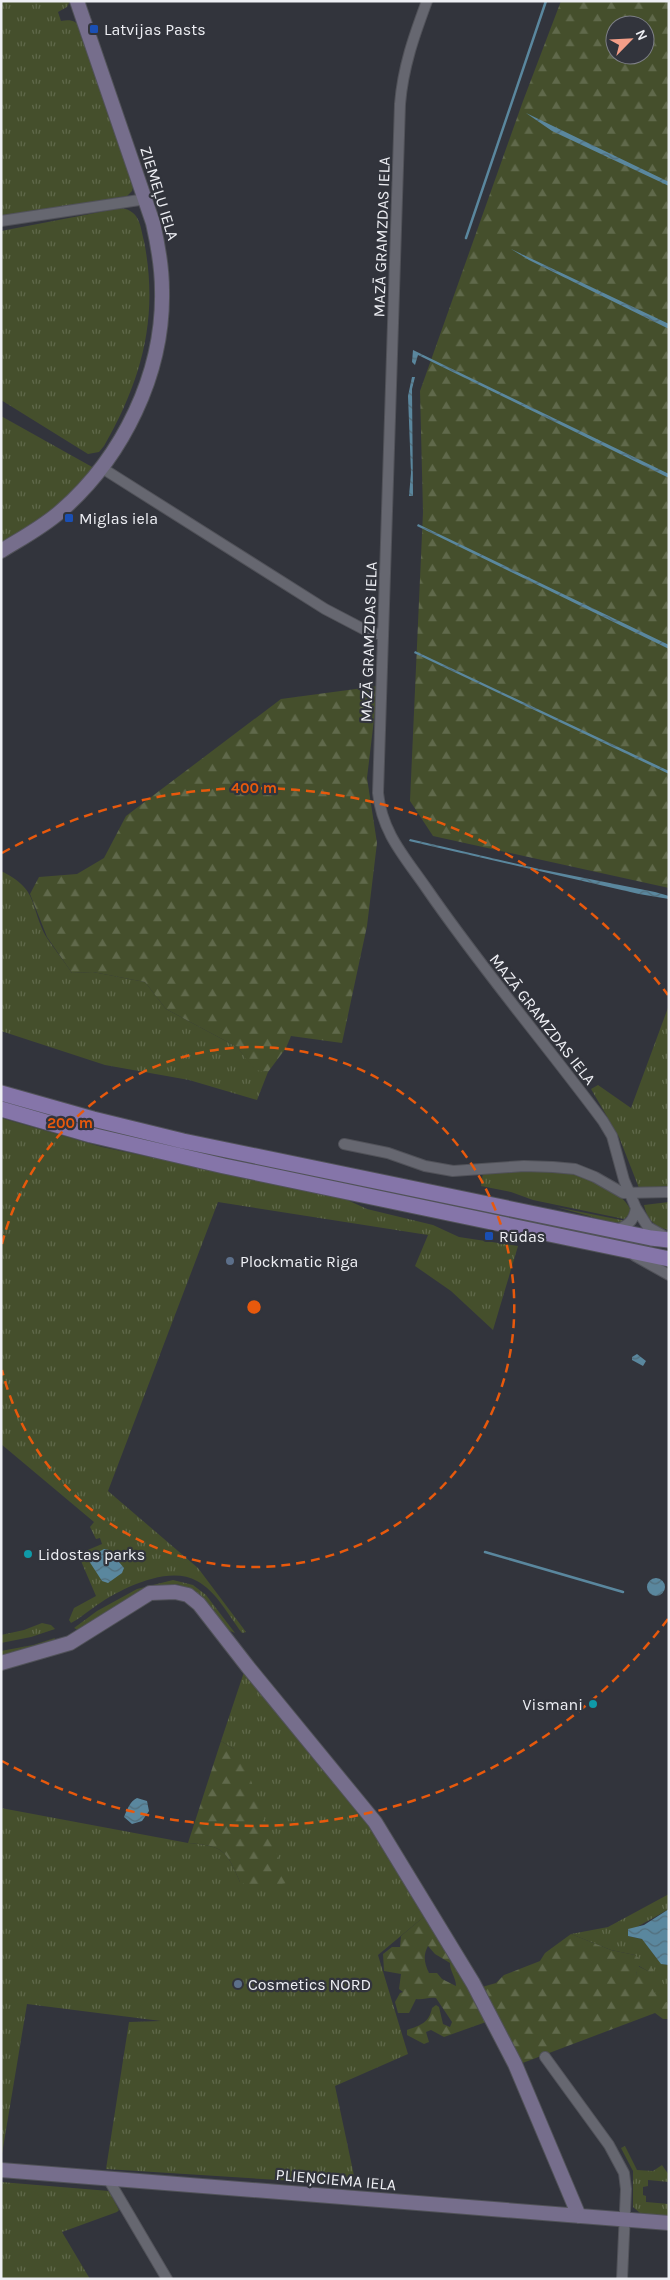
<svg xmlns="http://www.w3.org/2000/svg" width="670" height="2280" font-family="Karla,sans-serif">
	<style>
		.grass { fill: url(#grass-tufts) }
		.forest { fill: url(#forest-firs); fill-rule: evenodd }
		.water { fill: url(#water-waves) }
		.lines { fill: none; stroke-linecap: round; stroke-linejoin: round }
		.stream { stroke: #5a879e; stroke-width: 2.5 }
		.street-casing { stroke: #515259; stroke-width: 12 }
		.secondary-casing { stroke: #515259; stroke-width: 16 }
		.primary-casing { stroke: #515259; stroke-width: 17 }
		.street { stroke: #666770; stroke-width: 10 }
		.secondary { stroke: #766e8c; stroke-width: 14 }
		.primary { stroke: #8575a9; stroke-width: 15 }
		.ring { fill: none; stroke: #e8590c; stroke-width: 2.5; stroke-dasharray: 9 6 }
		.transit-dot { fill: #1a4fb4; stroke: #32343c; stroke-width: 2 }
		.service-dot { fill: #5c6f8a; stroke: #32343c; stroke-width: 2 }
		.culture-dot { fill: #0f9aa8; stroke: #32343c; stroke-width: 2 }
		.labels { text-anchor: middle; stroke-width: 4.5; stroke-linejoin: round; paint-order: stroke }
		.poi-label { font-size: 16px; fill: #eeeff4; stroke: #32343c; text-anchor: start }
		.street-label { font-size: 16px; fill: #eeeff4; stroke: #32343c }
		.centre { fill: #e8590c; stroke: #32343c; stroke-width: 2.5 }
		.ring-label { font-size: 15px; text-anchor: middle; font-weight: bold; fill: #e8590c; stroke: #32343c; stroke-width: 4.5; stroke-linejoin: round; paint-order: stroke }
	</style>
	<defs>
		<pattern id="grass-tufts" width="24" height="20" patternUnits="userSpaceOnUse" patternTransform="scale(1.25)"><rect width="24" height="20" fill="#454f2c"/><path d="M3 7l-1-3M5 7V3M7 7l1-3M15 17l-1-3M17 17v-4M19 17l1-3" fill="none" stroke="#60694b"/></pattern>
		<pattern id="forest-firs" width="22" height="20" patternUnits="userSpaceOnUse" patternTransform="scale(1.25)"><rect width="22" height="20" fill="#454f2c"/><path d="M5 1l3.5 6h-7zM16 11l3.5 6h-7z" fill="#60694b"/></pattern>
		<pattern id="water-waves" width="16" height="10" patternUnits="userSpaceOnUse" patternTransform="scale(1.25)"><rect width="16" height="10" fill="#5a879e"/><path d="M0 5q4-4 8 0t8 0" fill="none" stroke="#526e7c"/></pattern>
	</defs>
	<rect width="100%" height="100%" fill="#32343c"/>
	<path class="grass" d="M1 1H70L67 7 58 12 61 21C71 19 76 21 82 28L134 184 132 191 127 196 1 217Z
		M121 208C140 211 140 225 144 241 159 317 142 380 104 446L99 452 88 454 1 400V231Z
		M1 416 94 468 75 491 51 513 1 545Z
		M1 871C40 890 29 906 47 938 55 950 64 961 72 973L93 972 145 982 166 1009 237 1047 255 1069 268 1072 257 1100 189 1080 105 1065 1 1031Z
		M669 1005V1187L639 1188 619 1137 591 1089 598 1085 631 1108Z
		M1 1118 102 1147 343 1198 367 1209 433 1225 459 1237 518 1246 493 1330 451 1291 415 1266 428 1235 218 1202 108 1491 198 1568 246 1632 242 1633C229 1616 216 1591 197 1581 168 1564 117 1590 93 1608 85 1613 79 1619 71 1623L69 1620 74 1608 96 1596 78 1554 102 1544 100 1538 96 1539 90 1527 94 1522 1 1444Z
		M548 1170C559 1172 572 1172 583 1175 596 1179 631 1199 631 1213L624 1219 533 1200 511 1192 481 1186 483 1172Z
		M669 1202V1230C655 1227 647 1220 644 1205Z
		M556 1207 626 1221 615 1223Z
		M173 1580 193 1585 206 1595 235 1633 228 1630 201 1596 191 1589 177 1584 158 1587 80 1631 74 1628 97 1611 137 1589Z
		M42 1623 51 1625 55 1629 31 1637 1 1643V1635L24 1630Z
		M55 1638 54 1644 1 1658V1651L33 1645Z
		M244 1672 374 1831 426 1915 378 1955 408 2054 335 2086 356 2185 106 2169 129 2022 161 2021 27 2004 1 2160V1808L188 1843C224 1846 226 1850 240 1882L234 1749 221 1741Z
		M669 1894V1909L637 1927 628 1936 642 1939C650 1946 657 1965 669 1965V2001L663 2004 636 1974 638 1966 652 1973 635 1955 611 1950 571 1934 608 1927Z
		M625 2146 637 2170 653 2171 662 2165 669 2175V2182L648 2180V2186L643 2187V2195L646 2196V2202L669 2204V2218L639 2216 640 2213 633 2207V2171L621 2148Z
		M1 2182 109 2191 119 2210 117 2212 62 2232 90 2279H1Z"/>
	<path class="forest" d="M561 1H669V888L433 836 410 801 423 512 420 391 523 101ZM615 25H645V55H615Z
		M378 686 367 778 377 843 367 926 342 1043 291 1036 286 1048 268 1072 255 1070 237 1047 166 1009 145 982 93 972 72 973 47 937 30 894 39 877 77 874 104 858 126 816 281 699Z
		M221 1741 234 1749 248 1772 287 1883 255 1889 240 1882C226 1850 224 1846 188 1843Z
		M426 1915 432 1921 486 2022 444 2037 431 2030 426 2032 429 2042 424 2044 407 2035V2030C421 2025 429 2023 432 2008L436 2005 439 2007 443 2024 450 2027 452 2022 436 1998C429 1997 423 2000 416 1999L409 2013H398L395 2002 400 1993 403 1992 399 1989 401 1974 384 1971 383 1954 392 1947H400L401 1936ZM428 1946 435 1954 450 1963C450 1972 456 1977 456 1986L442 1979 437 1973H429C424 1963 423 1955 428 1946Z
		M571 1934 611 1950 635 1955 653 1969V1974L639 1966 636 1974 652 1980 654 1993 663 1994V2003L669 2001V2019H663L655 2013 520 2064 482 1987 496 1983 504 1975 540 1961 545 1953Z"/>
	<path class="water" d="M526 113 669 182V186L552 131Z
		M511 249 669 324V329L529 260Z
		M413 350 669 474V478L418 355 415 365 412 362Z
		M412 377H415L412 389 413 496H409L411 473 408 396Z
		M418 524 669 645V649L417 526Z
		M415 651 669 771V774L414 653Z
		M410 839 539 869 655 892 669 896V899L639 894 409 841Z
		M637 1354 646 1361 643 1366 632 1360V1357Z
		M104 1549 109 1550 124 1568 122 1573 108 1583 102 1581 89 1561V1557Z
		M647 1587a9 9 0 1 1 18 0a9 9 0 1 1-18 0Z
		M137 1798 147 1801 149 1811 142 1821 132 1824 124 1817C127 1810 130 1801 137 1798Z
		M669 1909V1965L661 1964 642 1939 628 1936V1929L644 1925Z"/>
	<g class="lines">
		<path class="stream" d="M466 238 546 1
			M485 1552 623 1592"/>
		<g class="street-casing">
			<path id="street" d="M427 1C414 36 403 67 400 104L378 793C382 833 405 857 427 889 482 969 545 1043 603 1121L612 1136 624 1180 636 1208 648 1227 666 1237
				M1 221 146 199
				M102 468 325 609 369 632 383 635
				M344 1144 388 1153 425 1166 453 1171 524 1166 553 1167 575 1169 595 1177 623 1193 669 1192
				M614 1231C627 1226 634 1222 636 1208
				M635 1256 669 1275
				M545 2057 609 2145 624 2173 626 2189 622 2279
				M107 2177 167 2279"/>
		</g>
		<g class="secondary-casing">
			<path id="secondary" d="M1 551C22 538 43 527 61 511 123 457 164 373 162 290 162 267 158 245 153 223L77 1
				M1 1663 70 1643 150 1593 175 1592 188 1595 199 1604 248 1667 375 1822 473 1983 515 2064 579 2216
				M1 2170 669 2223"/>
		</g>
		<g class="primary-casing">
			<path id="primary" d="M1 1093 93 1119 183 1141 651 1238 669 1240
				M1 1109 91 1135 224 1166 669 1259"/>
		</g>
		<use href="#street" class="street"/>
		<use href="#secondary" class="secondary"/>
		<use href="#primary" class="primary"/>
	</g>
	<g class="ring">
		<path d="M2 1244A260 260 0 1 1 2 1370"/>
		<path d="M668 1619A519 519 0 0 1 2 1761M2 853A519 519 0 0 1 668 995"/>
	</g>
	<g class="transit-dot">
		<rect x="89" y="24" width="10" height="10" rx="2.5"/>
		<rect x="64" y="513" width="10" height="10" rx="2.5"/>
		<rect x="484" y="1231" width="10" height="10" rx="2.5"/>
	</g>
	<g class="service-dot">
		<circle cx="230" cy="1261" r="5"/>
		<circle cx="238" cy="1984" r="5"/>
	</g>
	<g class="culture-dot">
		<circle cx="28" cy="1554" r="5"/>
		<circle cx="593" cy="1704" r="5"/>
	</g>
	<g class="labels">
		<g class="poi-label">
			<text x="104" y="35">Latvijas Pasts</text>
			<text x="79" y="524">Miglas iela</text>
			<text x="499" y="1242">Rūdas</text>
			<text x="240" y="1267">Plockmatic Riga</text>
			<text x="38" y="1560">Lidostas parks</text>
			<text x="583" y="1710" text-anchor="end">Vismani</text>
			<text x="248" y="1990">Cosmetics NORD</text>
		</g>
		<g class="street-label">
			<text transform="translate(160 193) rotate(73)" y="6">ZIEMEĻU IELA</text>
			<text transform="translate(381 237) rotate(-88)" y="6">MAZĀ GRAMZDAS IELA</text>
			<text transform="translate(368 642) rotate(-88)" y="6">MAZĀ GRAMZDAS IELA</text>
			<text transform="translate(543 1019) rotate(52)" y="6">MAZĀ GRAMZDAS IELA</text>
			<text transform="translate(336 2179) rotate(5)" y="6">PLIEŅCIEMA IELA</text>
		</g>
	</g>
	<circle cx="254" cy="1307" r="8" class="centre"/>
	<g class="ring-label">
		<text x="254" y="793">400 m</text>
		<text x="70" y="1128">200 m</text>
	</g>
	<rect width="670" height="2280" fill="none" stroke="#eeeff4" stroke-width="5"/>
	<g transform="translate(630 40) rotate(66)"><circle r="24" fill="#32343c" stroke="#7d7f86"/>
	<path d="M0-4L9 19L0 12L-9 19Z" fill="#f49e88"/>
	<text y="-8" font-size="14" font-weight="bold" text-anchor="middle" fill="#eeeff4">N</text>
	</g>
</svg>
